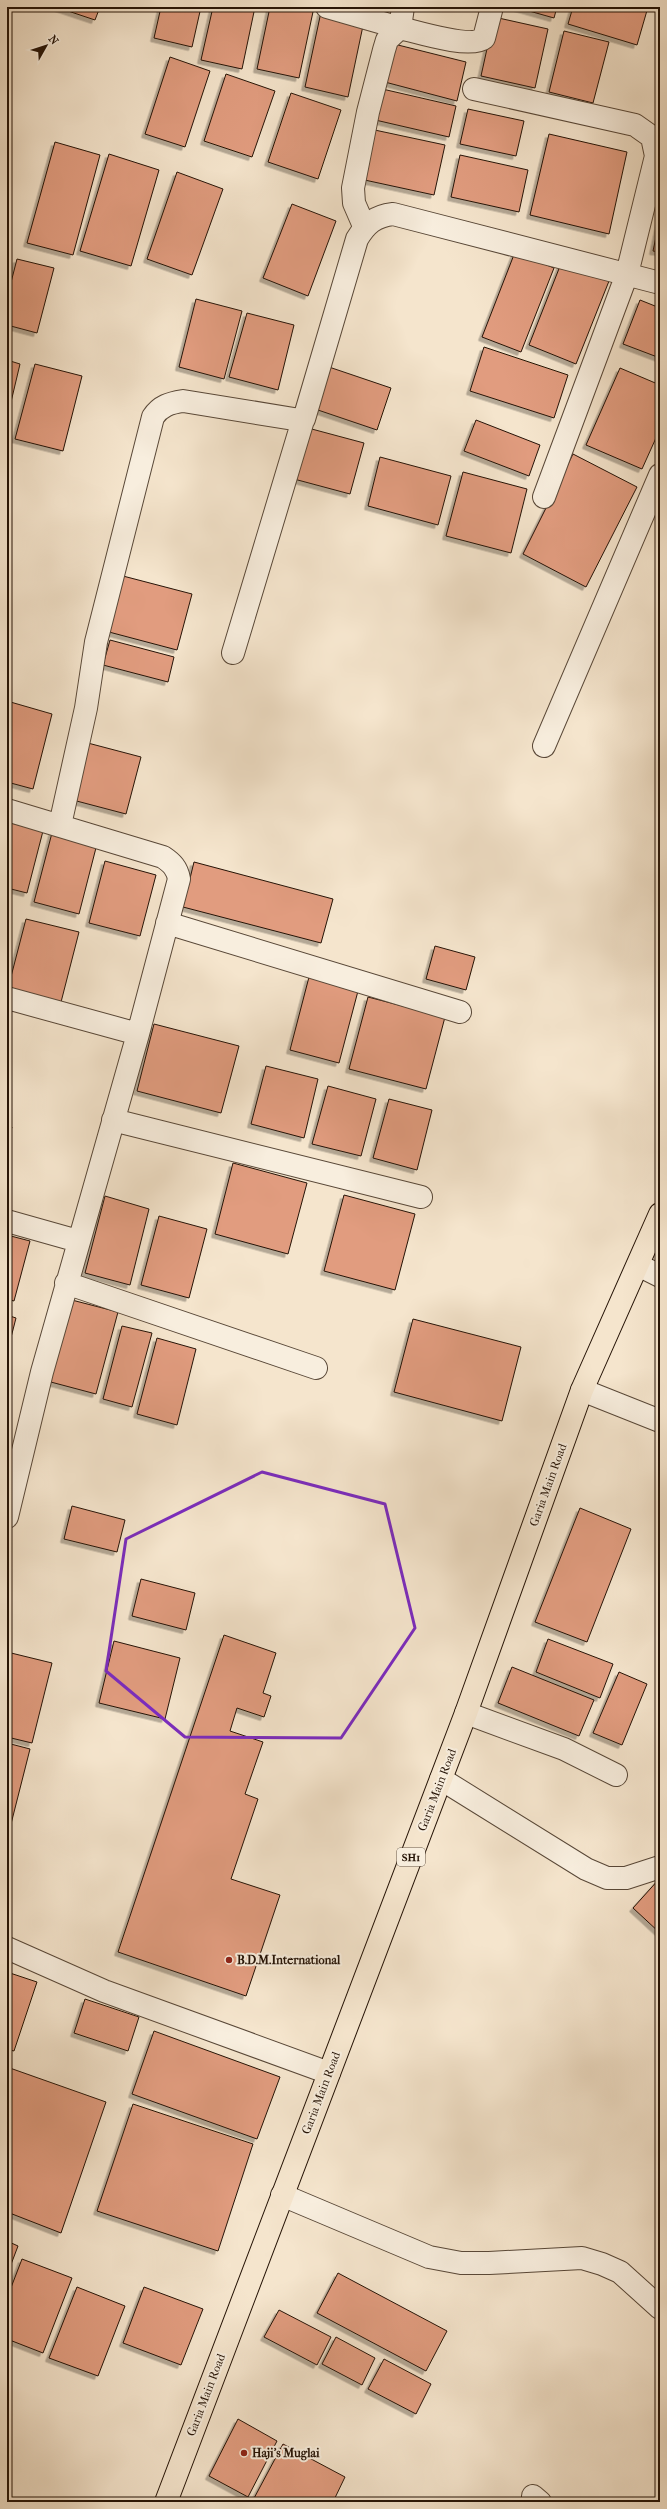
<svg xmlns="http://www.w3.org/2000/svg" width="667" height="2509" font-family="'IM FELL French Canon',serif">
	<style>
		.building { fill: #e19c7f; stroke: #251306; filter: url(#shadow) }
		.lines { fill: none; stroke-linecap: round; stroke-linejoin: round }
		.service-casing { stroke: #594838; stroke-width: 24 }
		.minor-casing { stroke: #594838; stroke-width: 24 }
		.primary-casing { stroke: #251306; stroke-width: 24 }
		.service { stroke: #f8eede; stroke-width: 22 }
		.minor { stroke: #f8eede; stroke-width: 22 }
		.primary { stroke: #f5e5cd; stroke-width: 22 }
		.marked { fill: none; stroke: #7b2cbf; stroke-width: 3; stroke-linejoin: round }
		.poi-dot { fill: #8f2418; stroke: #f8eede; stroke-width: 1.5 }
		.labels { text-anchor: middle; stroke-width: 4; stroke-linejoin: round; paint-order: stroke }
		.shield { fill: #f8eede; stroke: #645547; stroke-width: 1 }
		.shield-label { font-size: 11px; font-weight: bold; fill: #251306 }
		.street-label { font-size: 12px; fill: #251306; stroke: #f8eede }
		.poi-label { font-size: 12px; font-weight: bold; fill: #251306; stroke: #f8eede; text-anchor: start }
	</style>
	<defs>
		<filter id="shadow"><feDropShadow dx="-3.5" dy="3.5" stdDeviation="0" flood-color="#0004"/></filter>
	</defs>
	<rect width="100%" height="100%" fill="#f5e5cd"/>
	<filter id="stains"><feTurbulence type="fractalNoise" baseFrequency=".005" numOctaves="4"/><feColorMatrix values="0 0 0 0 .2 0 0 0 0 .09 0 0 0 0 .02 0 0 0 .5 -.17"/></filter>
	<radialGradient id="worn" r=".72"><stop offset=".6" stop-color="#630" stop-opacity="0"/><stop offset="1" stop-color="#630" stop-opacity=".3"/></radialGradient>
	<path class="building" d="M56 7H100L95 20Z
		M161 7H201L192 47 154 38Z
		M213 7H255L242 69 201 60Z
		M270 7H314L299 78 257 69Z
		M515 7H557L554 18Z
		M573 7H648L637 45 568 24Z
		M321 12 364 21 348 97 305 87Z
		M494 17 548 29 535 88 481 76Z
		M564 31 609 42 593 103 549 92Z
		M390 43 466 62 457 101 381 81Z
		M170 57 210 71 185 147 145 134Z
		M226 74 275 91 252 157 204 141Z
		M378 88 456 106 449 137 371 119Z
		M291 93 341 110 318 179 268 162Z
		M468 109 524 121 516 156 460 144Z
		M370 129 445 145 434 195 360 179Z
		M549 134 627 152 609 234 530 215Z
		M55 142 100 155 73 255 27 243Z
		M109 154 159 170 131 266 80 251Z
		M460 155 528 170 519 212 451 197Z
		M177 172 223 189 192 275 147 259Z
		M292 204 336 221 308 296 263 278Z
		M660 218V252L653 251Z
		M515 252 554 268 521 352 482 337Z
		M17 259 54 268 37 333 7 325V298Z
		M562 261 609 281 576 364 529 345Z
		M196 299 242 311 224 379 179 367Z
		M640 300 660 308V358L623 344Z
		M247 313 294 325 278 390 229 377Z
		M484 347 568 375 554 418 470 391Z
		M7 360 20 364 11 402 7 401Z
		M35 364 82 376 63 451 15 439Z
		M326 366 391 388 377 430 312 408Z
		M620 368 660 385V429L642 469 586 445Z
		M476 420 540 445 529 476 464 451Z
		M308 428 364 443 350 494 294 479Z
		M573 454 637 487 586 587 523 554Z
		M380 457 451 476 438 525 368 506Z
		M463 472 527 489 511 553 446 536Z
		M123 576 192 594 177 650 109 632Z
		M110 640 174 657 168 682 103 665Z
		M7 701 52 714 33 789 7 782Z
		M84 742 141 757 126 814 69 799Z
		M7 822 43 831 27 893 7 888Z
		M53 829 98 840 79 914 34 902Z
		M105 861 156 875 140 936 89 923Z
		M194 862 333 899 321 943 183 907Z
		M26 919 79 932 60 1006 7 992Z
		M435 946 475 957 466 990 426 979Z
		M309 977 358 991 339 1063 290 1050Z
		M368 997 445 1017 426 1089 349 1069Z
		M154 1024 239 1046 221 1113 137 1091Z
		M266 1066 318 1079 304 1138 251 1124Z
		M328 1086 376 1099 361 1156 312 1144Z
		M389 1099 432 1110 417 1170 373 1158Z
		M7 1126 12 1127 7 1144Z
		M233 1163 307 1183 288 1254 215 1234Z
		M344 1195 415 1214 395 1290 324 1271Z
		M105 1196 149 1209 130 1285 85 1273Z
		M159 1216 207 1229 189 1298 141 1285Z
		M7 1235 30 1241 14 1301 7 1299Z
		M68 1299 118 1312 96 1394 47 1381Z
		M7 1315 16 1318 7 1353Z
		M413 1319 521 1347 502 1421 394 1392Z
		M122 1326 152 1333 132 1407 103 1399Z
		M157 1338 196 1349 177 1425 137 1414Z
		M72 1506 125 1520 117 1552 64 1539Z
		M580 1508 631 1529 587 1642 535 1622Z
		M141 1579 195 1593 186 1630 132 1616Z
		M224 1635 276 1653 263 1693 271 1696 264 1717 237 1708 230 1731 263 1742 245 1794 258 1799 231 1879 280 1895 246 1996 118 1952Z
		M548 1639 613 1664 600 1698 536 1672Z
		M114 1641 180 1658 165 1719 99 1703Z
		M7 1652 52 1663 32 1743 7 1737Z
		M512 1667 594 1700 579 1736 498 1703Z
		M619 1672 647 1684 622 1745 593 1733Z
		M7 1743 30 1749 11 1824H7Z
		M660 1878V1933L633 1908Z
		M7 1972 37 1982 14 2051 7 2049Z
		M85 1999 139 2017 128 2051 74 2033Z
		M154 2031 280 2077 257 2139 132 2094Z
		M7 2067 106 2102 61 2233 7 2212Z
		M133 2104 253 2144 218 2251 97 2211Z
		M7 2241 18 2246 7 2275Z
		M22 2259 72 2278 43 2353 7 2339V2298Z
		M338 2273 447 2331 426 2371 317 2313Z
		M77 2287 125 2306 98 2376 49 2358Z
		M144 2287 203 2309 181 2365 123 2343Z
		M279 2310 331 2337 317 2365 264 2337Z
		M336 2337 375 2358 362 2385 322 2364Z
		M384 2359 431 2384 416 2414 368 2389Z
		M238 2419 277 2441 248 2497 209 2476Z
		M283 2444 345 2477 333 2502H252Z"/>
	<g class="lines">
		<g class="service-casing">
			<path id="service" d="M638 1265 660 1276
				M582 1390 660 1421"/>
		</g>
		<g class="minor-casing">
			<path id="minor" d="M327 7 400 28 403 7
				M474 89 635 125 652 137 656 156 627 274 544 497
				M364 226 354 203 353 188 368 112 384 50 387 40 400 28C417 32 471 49 484 38L492 7
				M233 653 303 420
				M544 746 660 475
				M7 810 163 857C172 863 177 868 179 879L138 1034
				M60 825 86 708 96 642 153 417C160 406 170 403 183 401L300 420 304 419 357 239C366 224 375 216 393 214L660 283
				M167 923 460 1012
				M7 998 138 1034 42 1372 7 1517
				M113 1120 421 1197
				M7 1221 78 1241
				M66 1283 316 1368
				M466 1713 564 1749 616 1775
				M441 1779 586 1869 607 1878H626L660 1867
				M7 1948 104 1991 329 2073
				M282 2195 429 2257 461 2263H489L582 2258 602 2264 620 2272 660 2308
				M533 2496 540 2502"/>
		</g>
		<g class="primary-casing">
			<path id="primary" d="M166 2502 466 1713 582 1390 660 1214"/>
		</g>
		<use href="#service" class="service"/>
		<use href="#minor" class="minor"/>
		<use href="#primary" class="primary"/>
	</g>
	<path class="marked" d="M262 1472 385 1504 415 1628 341 1738 185 1737 106 1671 126 1539Z"/>
	<g class="poi-dot">
		<circle cx="229" cy="1960" r="4"/>
		<circle cx="244" cy="2453" r="4"/>
	</g>
	<g class="labels">
		<rect class="shield" x="397" y="1848" width="28" height="18" rx="3"/>
		<g class="shield-label">
			<text x="411" y="1861">SH1</text>
		</g>
		<g class="street-label">
			<text transform="translate(548 1485) rotate(-70)" y="4">Garia Main Road</text>
			<text transform="translate(437 1790) rotate(-69)" y="4">Garia Main Road</text>
			<text transform="translate(321 2093) rotate(-69)" y="4">Garia Main Road</text>
			<text transform="translate(206 2395) rotate(-69)" y="4">Garia Main Road</text>
		</g>
		<g class="poi-label">
			<text x="237" y="1964">B.D.M.International</text>
			<text x="252" y="2457">Haji's Muglai</text>
		</g>
	</g>
	<rect width="667" height="2509" fill="none" stroke="#f5e5cd" stroke-width="24"/>
	<rect x="8" y="8" width="651" height="2493" fill="none" stroke="#251306" stroke-width="2"/>
	<rect x="12" y="12" width="643" height="2485" fill="none" stroke="#251306"/>
	<g transform="translate(46 46) rotate(51)" stroke="#f8eede" stroke-width="3" paint-order="stroke">
	<path d="M0-3L7 15L0 10L-7 15Z" fill="#251306"/>
	<text y="-6" font-size="11" font-weight="bold" text-anchor="middle" fill="#251306">N</text>
	</g>
	<rect width="100%" height="100%" filter="url(#stains)"/>
	<rect width="100%" height="100%" fill="url(#worn)"/>
</svg>
